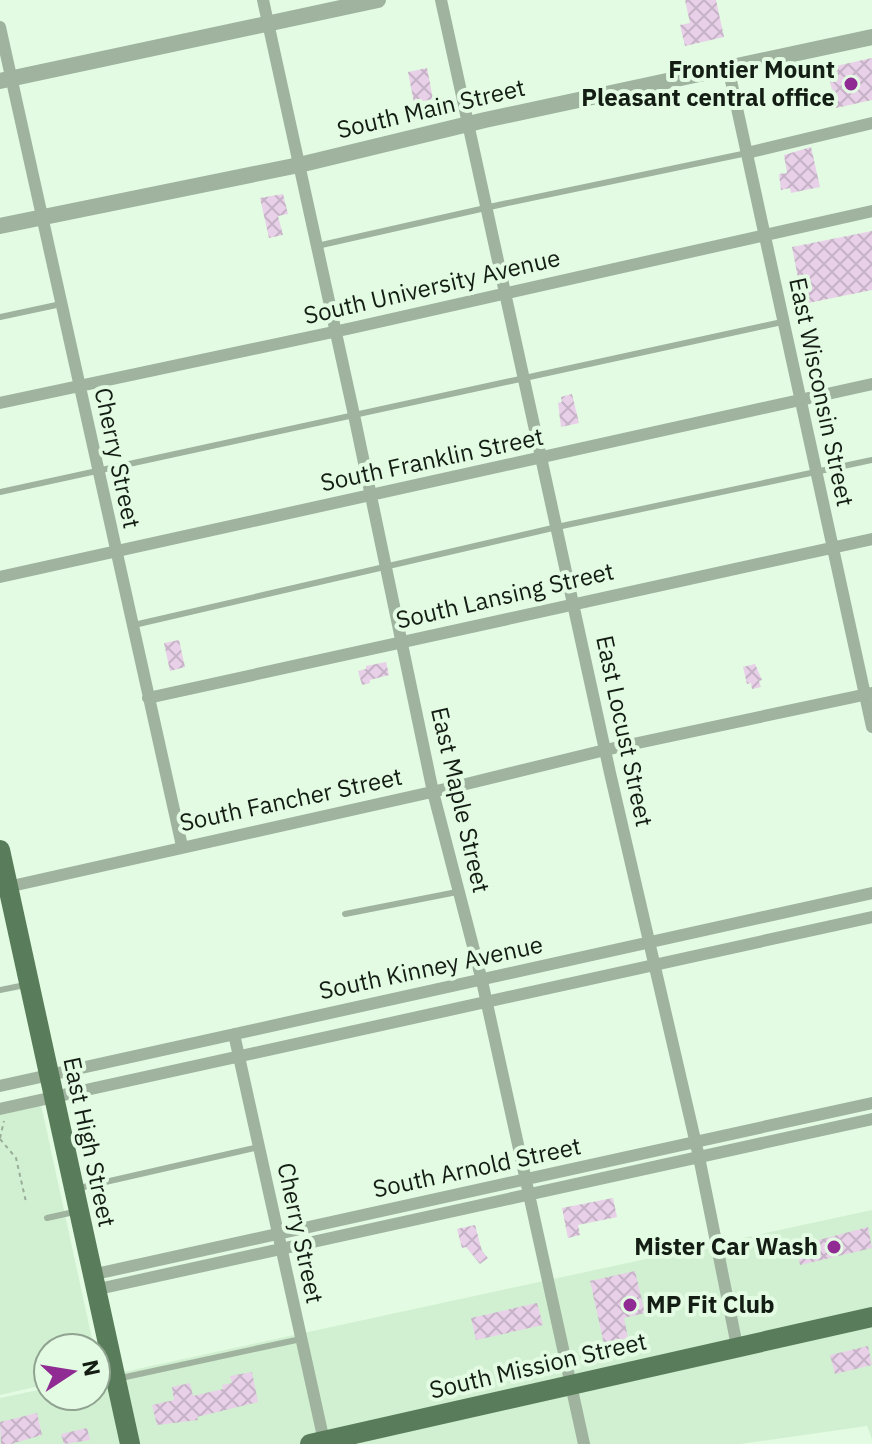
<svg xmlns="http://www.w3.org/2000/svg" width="872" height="1444" font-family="'IBM Plex Sans',sans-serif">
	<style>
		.built { fill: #d1f0d1 }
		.building { fill: url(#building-cross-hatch) }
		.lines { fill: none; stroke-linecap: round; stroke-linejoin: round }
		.path { stroke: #99ad99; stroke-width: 2; stroke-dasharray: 4 4; stroke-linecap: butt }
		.service { stroke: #9fb39f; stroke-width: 6 }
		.minor { stroke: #9fb39f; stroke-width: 12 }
		.tertiary { stroke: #9fb39f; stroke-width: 16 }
		.primary { stroke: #597d5a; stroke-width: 20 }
		.poi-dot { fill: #8f2b92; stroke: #e2fbe2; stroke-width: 3 }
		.labels { text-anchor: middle; stroke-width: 8; stroke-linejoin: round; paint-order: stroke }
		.poi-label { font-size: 24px; font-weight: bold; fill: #141d14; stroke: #e2fbe2; text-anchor: end }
		.street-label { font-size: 24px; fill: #141d14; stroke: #e2fbe2 }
	</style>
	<defs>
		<pattern id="building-cross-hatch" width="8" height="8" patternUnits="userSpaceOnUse" patternTransform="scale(2)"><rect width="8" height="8" fill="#e8d0e8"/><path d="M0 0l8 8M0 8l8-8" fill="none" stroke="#c6b2c6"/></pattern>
	</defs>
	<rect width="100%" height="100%" fill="#e2fbe2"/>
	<path class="built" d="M40 1100 94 1348H48V1384L0 1395V1109Z
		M872 1210V1439L867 1426 740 1444H0V1398L48 1388V1396H96V1378Z"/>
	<path class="building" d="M685 0H716L724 37 685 46 680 25 690 23Z
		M872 58V100L836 108 827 68Z
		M427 68 433 99 414 103 408 72Z
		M811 147 820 187 791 193 790 188 781 190 779 174 787 173 784 155Z
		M283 194 288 214 278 216 283 235 269 238 260 198Z
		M872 231V290L803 304 792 247Z
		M572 394 579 423 561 427 558 403 562 402 561 397Z
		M179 640 185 667 170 671 164 643Z
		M386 662 389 675 370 680V683L362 685 358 671 366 669V666Z
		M755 664 762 680 759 681 761 687 752 689 751 683 747 684 743 667Z
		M613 1198 617 1217 578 1225 580 1235 568 1238 562 1208Z
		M475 1225 482 1251 488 1258 480 1264 466 1247 462 1248 457 1229Z
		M868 1227 872 1248 800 1265 796 1246Z
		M635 1271 645 1313 624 1318 628 1338 604 1344 590 1281Z
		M537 1303 543 1325 476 1340 471 1318Z
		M868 1346 872 1365 835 1374 830 1355Z
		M252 1372 258 1402 197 1417 198 1420 157 1425 152 1405 174 1400 172 1387 190 1383 193 1396 223 1389 222 1385 232 1383 230 1376Z
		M37 1413 42 1435 11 1444H1L0 1422Z
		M87 1428 90 1440 64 1444 61 1434Z"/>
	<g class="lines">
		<path class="path" d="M0 1138 4 1121
			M0 1139 16 1158 26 1202"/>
		<path class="service" d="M317 246 503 204 747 153
			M0 317 61 304
			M0 492 782 322
			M134 625 557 527 872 460
			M345 914 457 892
			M0 990 25 985
			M79 1188 259 1147
			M47 1218 74 1212
			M121 1378 301 1339"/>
		<path class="minor" d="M263 0 354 415 433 792 482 981 584 1444
			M441 0 610 773 699 1157 737 1346
			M0 27 182 846
			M728 67 872 727
			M747 153 872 123
			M0 403 352 328 872 211
			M0 577 872 384
			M148 698 872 539
			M3 888 454 787 605 750 872 693
			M234 1034 324 1441
			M0 1086 872 893
			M0 1109 872 917
			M91 1275 872 1103
			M94 1290 872 1119"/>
		<path class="tertiary" d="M0 81 378 0
			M0 226 299 165 485 120 872 37"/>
		<path class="primary" d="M0 850 130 1444
			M310 1444 872 1317"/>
	</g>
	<g class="poi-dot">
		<circle cx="851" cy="84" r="8"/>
		<circle cx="834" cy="1247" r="8"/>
		<circle cx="630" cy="1305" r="8"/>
	</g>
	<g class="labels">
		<g class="poi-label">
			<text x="835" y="78">Frontier Mount<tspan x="835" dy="28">Pleasant central office</tspan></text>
			<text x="818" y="1255">Mister Car Wash</text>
			<text x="646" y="1313" text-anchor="start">MP Fit Club</text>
		</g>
		<g class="street-label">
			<text transform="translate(431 109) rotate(-13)" y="8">South Main Street</text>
			<text transform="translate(432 287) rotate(-13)" y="8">South University Avenue</text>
			<text transform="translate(821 392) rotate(78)" y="8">East Wisconsin Street</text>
			<text transform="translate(117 458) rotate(78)" y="8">Cherry Street</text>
			<text transform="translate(432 460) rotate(-12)" y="8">South Franklin Street</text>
			<text transform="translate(505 596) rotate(-13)" y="8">South Lansing Street</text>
			<text transform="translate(624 731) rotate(78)" y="8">East Locust Street</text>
			<text transform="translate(291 800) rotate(-12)" y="8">South Fancher Street</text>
			<text transform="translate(460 800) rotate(77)" y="8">East Maple Street</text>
			<text transform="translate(431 968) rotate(-12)" y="8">South Kinney Avenue</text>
			<text transform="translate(89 1142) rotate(78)" y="8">East High Street</text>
			<text transform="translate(477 1168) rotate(-12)" y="8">South Arnold Street</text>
			<text transform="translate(300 1233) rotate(78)" y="8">Cherry Street</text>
			<text transform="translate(538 1366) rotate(-13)" y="8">South Mission Street</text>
		</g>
	</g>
	<g transform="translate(72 1372) rotate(78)"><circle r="38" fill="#e2fbe2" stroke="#90a290" stroke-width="2"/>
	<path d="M0-6L14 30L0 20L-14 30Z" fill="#8f2b92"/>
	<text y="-12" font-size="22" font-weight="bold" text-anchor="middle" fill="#141d14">N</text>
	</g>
</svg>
